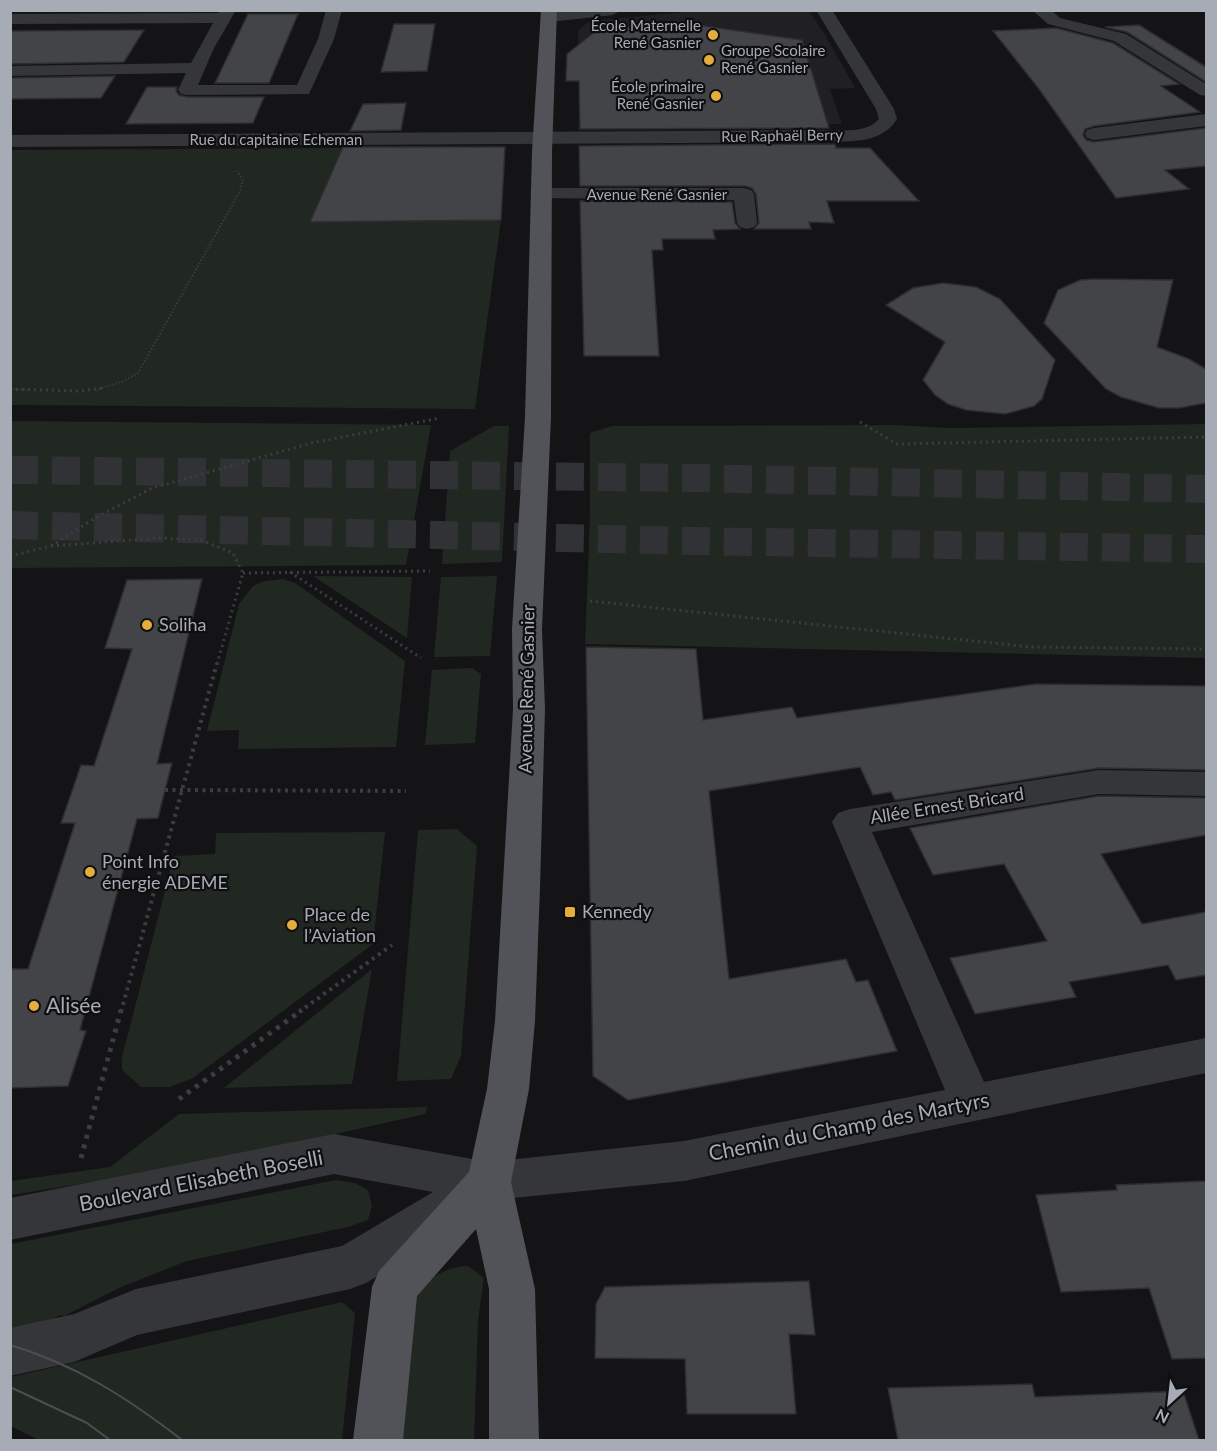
<svg xmlns="http://www.w3.org/2000/svg" width="1217" height="1451" font-family="Lato,sans-serif">
	<style>
		.built { fill: #202022 }
		.green { fill: #202821 }
		.building { fill: #434448; stroke: #2e2e31; stroke-width: 1.5 }
		.lines { fill: none; stroke-linecap: round; stroke-linejoin: round }
		.highway-tunnel { stroke: #313236; stroke-width: 28; stroke-dasharray: 28 14; stroke-linecap: butt }
		.path-far3 { stroke: #3b3d41; stroke-width: 2; stroke-dasharray: 1.5 2; stroke-linecap: butt }
		.path-far2 { stroke: #3b3d41; stroke-width: 3; stroke-dasharray: 2 4; stroke-linecap: butt }
		.path-far1 { stroke: #3b3d41; stroke-width: 4; stroke-dasharray: 3 4.5; stroke-linecap: butt }
		.path { stroke: #3b3d41; stroke-width: 5; stroke-dasharray: 4 6; stroke-linecap: butt }
		.minor { fill: #35363a; fill-rule: evenodd }
		.major { fill: #515359; fill-rule: evenodd }
		.tram { stroke: #4c4e53; stroke-width: 2 }
		.poi-dot { fill: #e5ad3c; stroke: #0f0f11; stroke-width: 2 }
		.labels { text-anchor: middle; stroke-width: 4.5; stroke-linejoin: round; paint-order: stroke }
		.far-poi-label { font-size: 15px; fill: #a7abb5; stroke: #0f0f11; text-anchor: end }
		.far-street-label { font-size: 15px; fill: #a7abb5; stroke: #0f0f11 }
		.poi-label { font-size: 18px; fill: #a7abb5; stroke: #0f0f11; text-anchor: start }
		.street-label { font-size: 18px; fill: #a7abb5; stroke: #0f0f11 }
		.near-poi-label { font-size: 21px; fill: #a7abb5; stroke: #0f0f11; text-anchor: start }
		.near-street-label { font-size: 21px; fill: #a7abb5; stroke: #0f0f11 }
	</style>
	<rect width="100%" height="100%" fill="#141416"/>
	<path class="built" d="M695 11H809L824 33 855 88 830 89 842 124H661L660 129H580L578 30 590 21Z"/>
	<path class="green" d="M505 147 501 220 475 409 11 405V150Z
		M10 421 431 425 406 565 11 568Z
		M1206 424V658L585 644 590 516V433L612 426 896 425 949 428Z
		M494 426H509L502 562 442 564 450 451Z
		M313 576 412 577 407 638Z
		M497 576 490 656 434 657 441 577Z
		M283 579 295 583 405 661 396 747 238 749 239 730 207 731 239 604 253 586 265 581Z
		M472 668 481 674 475 743 425 745 432 670Z
		M457 829 477 846 461 1056 451 1079 397 1081 418 830Z
		M385 832 373 944 193 1078 170 1087H141L122 1070V1057L174 856 215 854 216 833Z
		M372 969 352 1084 224 1088Z
		M427 1107 425 1114 193 1166 11 1195V1181L110 1167 179 1114Z
		M336 1180 355 1183 368 1190 372 1206 368 1220 348 1227 187 1261 121 1287 64 1316 60 1315 38 1326 11 1332V1244Z
		M468 1266 484 1278 478 1320 474 1440H398L410 1304C425 1281 441 1267 468 1266Z
		M342 1302 355 1313 342 1440H39L11 1426V1377Z"/>
	<path class="building" d="M248 14H298L269 83H215Z
		M669 21 802 40 829 128 580 129 579 81H566L567 54 606 23 657 31Z
		M394 24H435L427 71 381 72Z
		M1139 25 1206 67V82L1127 32 1105 27Z
		M1056 28 1113 43 1179 84 1161 86 1200 112 1094 126 1085 129 1083 135 1086 140 1094 142 1206 128V166L1165 170 1189 189 1116 198 1039 89 993 31Z
		M144 30 124 62 10 64V31Z
		M115 76 101 98 10 99V78Z
		M147 87H177L176 91 179 95 187 97H264L253 123 126 124Z
		M406 103 401 130 350 131 363 104Z
		M835 144 836 148H870L919 201H827L834 223 809 222 811 229H754L759 223 756 194 752 188 745 186H580L579 146Z
		M343 147H505L501 220 310 222Z
		M580 201 732 202 735 223 740 229 713 230 715 239H662L663 250H652L659 356H584Z
		M1095 279 1173 280 1157 347 1189 359 1206 369V403L1179 408H1159L1121 397 1106 389 1044 323 1058 290 1080 280Z
		M943 283 976 287 1000 299 1055 360 1042 399 1034 406 1005 414 966 410 948 404 935 395 923 380 945 342 886 305 913 288Z
		M202 579 157 764 172 763 165 790 158 818 137 819 80 1030 86 1031 68 1086 10 1088V969H28L75 823H61L81 765 94 766 132 649 105 648 127 580Z
		M586 647 696 649 703 720 792 707 797 718 1036 684 1206 686V770L1099 768 895 800 891 792 873 795 860 767 709 791 729 979 846 959 856 982 868 980 897 1051 628 1100 593 1076Z
		M1099 796 1206 798V835L1101 854 1142 924 1206 912V975L1176 980 1168 965 1069 982 1076 997 975 1014 950 958 1047 941 1004 864 933 875 910 828Z
		M1206 1181V1358L1172 1359 1149 1288 1061 1292 1036 1195 1117 1190 1116 1185Z
		M809 1281 815 1335 789 1334 796 1414H687L685 1359 595 1358 596 1304 605 1287Z
		M1032 1384 1035 1397 1183 1391 1199 1440H898L888 1388Z"/>
	<g class="lines">
		<path class="highway-tunnel" d="M10 470 694 478 1206 489
			M10 525 694 541 1206 549"/>
		<path class="path-far3" d="M10 389 28 390
			M95 390 124 381 138 373 240 191 243 180 237 171"/>
		<path class="path-far2" d="M10 389 77 391 103 388
			M860 422 897 444 1206 437
			M51 546 159 538 201 540 233 553 243 573 217 664
			M10 556 51 546 97 517 152 488 312 443 440 418
			M290 572 421 658
			M243 573 430 571
			M590 601 1031 647 1206 649"/>
		<path class="path-far1" d="M165 790 406 791
			M121 1012 217 663
			M299 1012 392 945"/>
		<path class="path" d="M179 1099 302 1010
			M81 1158 121 1010"/>
		<path class="minor" d="M220 10H236L214 48 198 85H297L318 39 326 10H342L334 39 309 94 187 95 181 94 178 90 186 73 10 76V66L191 63 213 23 10 24V14L218 13Z
			M565 10H621L613 15 549 22 541 17 543 14Z
			M816 10H832L894 109 897 119C882 143 855 141 829 142L10 147V135L829 130C846 130 867 133 879 119L876 109Z
			M1032 10H1051L1060 18 1126 34 1206 84V96L1200 95 1114 41 1048 24Z
			M1206 114V126L1094 140 1087 138 1085 134 1087 130 1094 128Z
			M541 188H744L751 190 754 194 757 223 754 227 747 229 740 227 737 223 734 200 534 198 531 194 534 190Z
			M1099 770 1206 772V796L1099 794 872 832 984 1082 1206 1038V1073L684 1181 483 1201 478 1214 366 1283 350 1289 137 1335 74 1362 10 1376V1328L74 1314 136 1289 342 1246 433 1192 334 1174 10 1240V1198L334 1134 489 1162 684 1141 945 1090 832 822 838 813 850 809Z"/>
		<path class="major" d="M541 10H557L552 152 551 417 542 629 545 709 540 888 535 1021 529 1089 511 1182 535 1289 539 1440H489V1289L476 1229 417 1296 403 1440H353L372 1287 379 1271 469 1172 487 1089 495 1021 513 709 512 629 525 417 532 152Z"/>
		<path class="tram" d="M10 1345C75 1364 129 1399 182 1440
			M10 1387 87 1423 110 1440"/>
	</g>
	<g class="poi-dot">
		<circle cx="713" cy="35" r="6"/>
		<circle cx="709" cy="60" r="6"/>
		<circle cx="716" cy="96" r="6"/>
		<circle cx="147" cy="625" r="6"/>
		<circle cx="90" cy="872" r="6"/>
		<rect x="564" y="906" width="12" height="12" rx="3"/>
		<circle cx="292" cy="925" r="6"/>
		<circle cx="34" cy="1006" r="6"/>
	</g>
	<g class="labels">
		<g class="far-poi-label">
			<text x="701" y="31">École Maternelle<tspan x="701" dy="17">René Gasnier</tspan></text>
			<text x="721" y="56" text-anchor="start">Groupe Scolaire<tspan x="721" dy="17">René Gasnier</tspan></text>
			<text x="704" y="92">École primaire<tspan x="704" dy="17">René Gasnier</tspan></text>
		</g>
		<g class="far-street-label">
			<text transform="translate(782 136) rotate(-1)" y="5">Rue Raphaël Berry</text>
			<text x="276" y="145">Rue du capitaine Echeman</text>
			<text x="657" y="200">Avenue René Gasnier</text>
		</g>
		<g class="poi-label">
			<text x="159" y="631">Soliha</text>
			<text x="102" y="868">Point Info<tspan x="102" dy="21">énergie ADEME</tspan></text>
			<text x="582" y="918">Kennedy</text>
			<text x="304" y="921">Place de<tspan x="304" dy="21">l’Aviation</tspan></text>
		</g>
		<g class="street-label">
			<text transform="translate(527 689) rotate(-89)" y="6">Avenue René Gasnier</text>
			<text transform="translate(947 806) rotate(-9)" y="6">Allée Ernest Bricard</text>
		</g>
		<g class="near-poi-label">
			<text x="46" y="1013">Alisée</text>
		</g>
		<g class="near-street-label">
			<text transform="translate(849 1127) rotate(-11)" y="7">Chemin du Champ des Martyrs</text>
			<text transform="translate(201 1181) rotate(-11)" y="7">Boulevard Elisabeth Boselli</text>
		</g>
	</g>
	<rect width="1217" height="1451" fill="none" stroke="#a7abb5" stroke-width="24"/>
	<g transform="translate(1169 1403) rotate(207)" stroke="#0f0f11" stroke-width="4.5" paint-order="stroke">
	<path d="M0-4.5L10 22L0 15L-10 22Z" fill="#a7abb5"/>
	<text y="-9" font-size="16" font-weight="bold" text-anchor="middle" fill="#a7abb5">N</text>
	</g>
</svg>
